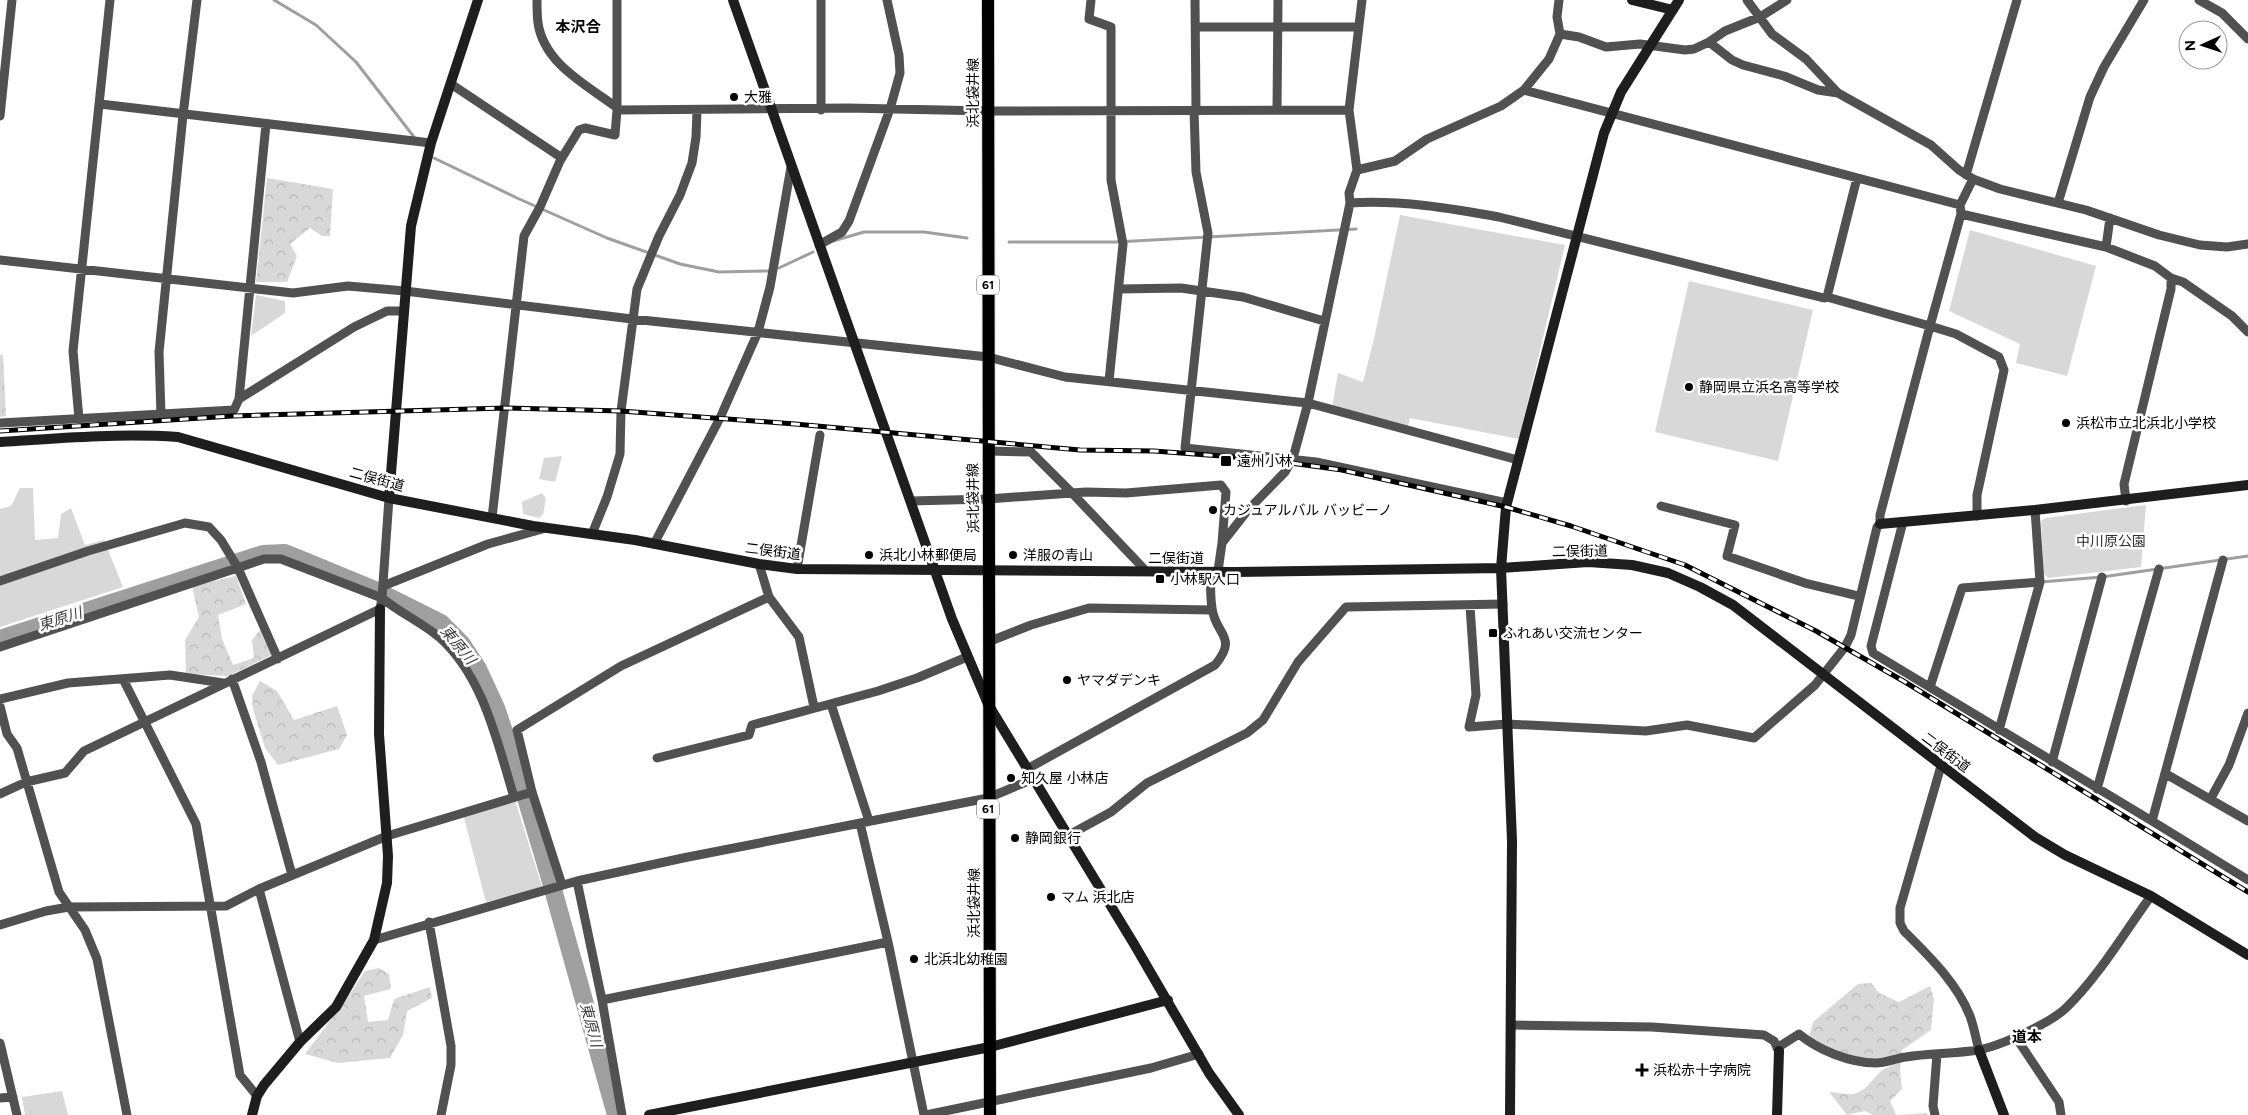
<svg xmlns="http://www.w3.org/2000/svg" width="2248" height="1115" font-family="Figtree,'Noto Sans JP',sans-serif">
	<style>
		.green { fill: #d8d8d8 }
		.forest { fill: url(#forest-crowns) }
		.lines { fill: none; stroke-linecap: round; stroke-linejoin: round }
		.stream { stroke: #9f9f9f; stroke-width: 3 }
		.river { stroke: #9f9f9f; stroke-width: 18 }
		.primary-casing { stroke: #dbdbdb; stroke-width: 14 }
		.street { stroke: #515151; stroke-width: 9 }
		.secondary { stroke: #1e1e1e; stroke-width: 10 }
		.primary { stroke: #000; stroke-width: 12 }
		.rail-casing { stroke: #000; stroke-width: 5 }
		.rail { stroke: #fff; stroke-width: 3; stroke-dasharray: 9; stroke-linecap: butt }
		.poi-dot { fill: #000; stroke: #fff; stroke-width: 2 }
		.labels { text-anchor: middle; stroke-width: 5; stroke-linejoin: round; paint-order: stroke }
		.shield { fill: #fff; stroke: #4c4c4c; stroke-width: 1 }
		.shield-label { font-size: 12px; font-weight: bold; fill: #000 }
		.street-label { font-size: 14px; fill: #000; stroke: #fff }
		.poi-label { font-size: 14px; fill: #000; stroke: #fff; text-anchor: start }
		.park-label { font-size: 14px; fill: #2f2f2f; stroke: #fff }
		.neighbourhood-label { font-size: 15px; font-weight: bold; fill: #000; stroke: #fff }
		.water-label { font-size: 15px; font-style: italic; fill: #404040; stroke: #fff }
	</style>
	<defs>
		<pattern id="forest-crowns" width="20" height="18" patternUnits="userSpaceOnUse" patternTransform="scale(1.25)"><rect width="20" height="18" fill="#d8d8d8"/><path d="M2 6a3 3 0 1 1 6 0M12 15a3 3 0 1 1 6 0" fill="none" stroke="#b8b8b8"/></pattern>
	</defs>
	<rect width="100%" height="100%" fill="#fff"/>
	<path class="green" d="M1400 215 1565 245 1519 439 1410 418 1408 427 1332 407 1338 373 1363 382 1374 339Z
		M1970 230 2096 266 2067 376 2016 363 2020 344 1949 311Z
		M1689 281 1813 310 1778 461 1655 432Z
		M256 295 285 301V313L251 336Z
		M562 456 555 482 539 479 544 458Z
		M20 488H33L35 540 58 538 61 514 71 508 85 545 104 540 123 587 0 627V509L11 506Z
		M542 493 546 499 543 514 539 518 523 514 522 502Z
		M2146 505 2141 567 2048 578 2044 574 2041 521 2045 518Z
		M514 797 543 890 486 902 463 814Z
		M62 1091 68 1115H25L22 1097Z"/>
	<path class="forest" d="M267 178 333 189 330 236H322L310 228 290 244 297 256 287 282H256Z
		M0 355H3L6 416 0 417Z
		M236 576 246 604 218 615 222 639 233 665 254 658 252 640 260 630 272 655 228 676 186 674 185 640 199 617 192 586Z
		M260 681 277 691 294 720 337 706 347 735 339 749 278 765 265 748 253 709 252 696Z
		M379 968 389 974 391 989 364 996 368 1022 388 1020 394 999 430 987 432 998 407 1011 403 1035 390 1058 338 1063 305 1054 346 1000 365 971Z
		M1871 983 1879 993 1899 1002 1930 986 1934 999 1931 1030 1902 1050 1900 1070 1902 1089 1890 1101 1896 1115 1927 1113V1115H1873L1865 1111 1847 1115 1829 1092C1836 1092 1846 1095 1853 1094 1872 1090 1873 1071 1891 1066L1890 1059 1856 1062 1832 1058 1808 1040 1813 1022 1858 984Z"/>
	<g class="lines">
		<path class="stream" d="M274 0 316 25 356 62 414 137
			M434 158 517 198 607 238 680 264 719 272 768 271
			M833 241 864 232H924L967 238
			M1009 242H1116L1356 229
			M779 268 813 252
			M2041 582 2102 577 2248 556"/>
		<path class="river" d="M0 639 263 554 285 553 300 559 375 590 441 623 461 643 478 669 496 708 522 785 549 875 616 1115"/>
		<g class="primary-casing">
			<path id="primary" d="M988 0 990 1115"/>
		</g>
		<path class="street" d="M537 0C537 8 537 16 538 23 544 64 587 85 616 107
			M1091 0 1089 19 1111 27V180L1123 244 1109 381
			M1195 0 1196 110
			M1747 0 1772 34 1806 59 1838 93 1931 145 1959 170 1973 179 2000 189 2086 210 2159 235 2200 245 2227 247 2248 244
			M2199 0 2222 13 2248 39
			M1196 27H1359
			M1560 34 1579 37 1606 47 1640 44 1685 50 1694 49 1709 42 1725 31 1760 17 1787 0
			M1709 42 1732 60 1743 65 1784 76 1818 90 1838 93
			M451 84 562 158
			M1524 90 1960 205
			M100 104 431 143
			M617 110 848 108 988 111 1349 110
			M821 110V0
			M1194 110 1196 172 1208 233 1185 448 1316 462 1507 503
			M1277 110 1278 0
			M0 116 12 0
			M266 124 239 399 354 327 387 311H403
			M1357 170 1395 161 1427 139 1501 106 1524 90 1549 59 1560 34 1557 17 1559 0
			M1966 175 2017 0
			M1973 179 1960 205 1961 214 1930 326 1956 334 1999 357 2004 370 1977 495V516
			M1350 203 1349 193 1357 170 1349 110 1362 0
			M2058 203 2090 97 2104 67 2144 0
			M1961 214 2106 247 2155 266 2171 278 2183 282 2232 316 2248 332
			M819 245 842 232 849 221 890 109 900 73 899 55 887 0
			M2106 247 2110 218
			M0 260 293 293 348 286 405 291 632 319 988 357 1065 377 1308 403 1518 460
			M1119 289 1181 288 1243 297 1324 321
			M1827 297 1857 178
			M161 415 159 352 183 115 197 0
			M79 419 73 351 110 0
			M0 423 234 410 239 399
			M988 451 1031 452 1072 493 1146 571
			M911 501 988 499 1086 492 1126 493 1221 485 1226 492 1222 543
			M2126 501 2124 484 2171 289V278
			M1661 506 1735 525 1727 556 1805 583 1859 596
			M492 518 524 236 540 207 560 161 579 130 585 128 615 135 617 110V0
			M1903 522 1871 646 1873 653 2152 821 2223 560
			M592 534 607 497 620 454 621 411 637 289 659 236 680 195 692 163 696 137 697 111
			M654 544 720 418 758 332 770 287 791 167
			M759 564 769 597 799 637 814 707
			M797 569 820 435
			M1218 571 1222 543 1248 510 1285 472 1293 458 1308 403 1350 203C1400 200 1450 208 1499 217L1824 298 1827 297 1930 326 1880 515V524L1877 527 1851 635 1845 647 1815 685 1754 738 1687 725 1646 731 1507 724 1469 727 1476 695 1470 606
			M0 581 88 551 185 523 209 527 221 540 238 568 278 659
			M383 586 488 544 546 528
			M988 642 1031 625 1089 608 1212 610
			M0 647 264 559H281L382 598C400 613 421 622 439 637 484 677 497 742 514 797
			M123 679 196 824 240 1075 257 1096
			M232 679 261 762 292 875
			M1930 687 1962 588 2040 582
			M0 699 68 683 170 675 223 683
			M831 704 869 821
			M0 706 7 734 17 748 59 892 85 930 97 959 127 1115
			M1999 730 2040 582 2035 510
			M657 758 749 735 752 725 878 691 917 678 967 657
			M2052 762 2102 577
			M1941 766 1900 908V923L1904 931C1929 956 1957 983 1970 1016 1974 1027 1976 1039 1979 1050
			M1027 769 1215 665C1239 636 1215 635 1212 608 1210 596 1211 584 1210 572
			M2166 774 2248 821
			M2097 789 2159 569
			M0 794 26 782 65 773 84 751 380 609 382 598 389 498
			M2211 798 2229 765 2248 713
			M2152 821 2248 880
			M860 823 888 942 924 1115
			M1069 835 1111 812 1147 783 1247 733 1263 720 1298 662 1346 607 1503 604
			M577 881 602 1000 622 1115
			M562 885 532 792 517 730 621 666 769 597
			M259 889 300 1042
			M429 922 451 1046V1065L441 1115
			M0 925 46 911 69 907 226 906 259 889 387 836 532 792
			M374 940 577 881 683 858 988 798 1033 779
			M602 1000 888 942
			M1511 1025 1652 1027 1764 1035 1774 1041 1779 1051
			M2015 1036 2059 1102 2061 1115
			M0 1043 17 1115
			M1777 1048 1799 1034C1818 1050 1850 1063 1876 1063 1886 1063 1896 1058 1906 1057 1929 1053 1954 1054 1978 1050 2000 1046 2049 1024 2066 1008 2099 976 2124 933 2151 896
			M0 1098 13 1097
			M926 1115 1151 1068 1199 1054
			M1935 1115 1933 1106 1937 1054"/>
		<path class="secondary" d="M733 0 952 619 988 704 1134 944 1209 1073 1239 1115
			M1632 0 1673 10
			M0 442C60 438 119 433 178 437L389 498 533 526 635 540 759 564 797 569 1235 572 1501 568 1588 562 1632 565 1668 573 1700 587 1733 605 2035 837 2065 855 2151 896 2248 955
			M389 498 411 226 431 143 478 0
			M1880 524 2035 510 2248 485
			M1979 1050 2004 1115
			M252 1115 257 1096 264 1085 300 1042 336 1007 374 940 387 883 388 856 379 734 380 609
			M649 1115 990 1047 1168 1000
			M1510 1115 1512 841 1501 568 1506 507 1604 133 1621 92 1679 0
			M1777 1115 1779 1051"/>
		<use href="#primary" class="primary"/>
		<g class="rail-casing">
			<path id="rail" d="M0 431 232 416 505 408 621 411 795 424 1080 450 1154 451 1261 459 1342 470 1506 507 1571 526 1685 565 1816 631 1905 682 2248 892"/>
		</g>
		<use href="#rail" class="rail"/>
	</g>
	<g class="poi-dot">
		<circle cx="734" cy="97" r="5"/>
		<circle cx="1689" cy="387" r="5"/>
		<circle cx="2066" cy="423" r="5"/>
		<rect x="1220" y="455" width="12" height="12" rx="2.5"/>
		<circle cx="1213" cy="510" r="5"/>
		<circle cx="869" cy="555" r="5"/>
		<circle cx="1013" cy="555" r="5"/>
		<rect x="1155" y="574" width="10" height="10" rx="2.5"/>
		<rect x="1488" y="628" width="10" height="10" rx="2.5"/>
		<circle cx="1067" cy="680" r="5"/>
		<circle cx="1011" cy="778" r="5"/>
		<circle cx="1015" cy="838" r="5"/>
		<circle cx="1051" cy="897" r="5"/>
		<circle cx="914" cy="959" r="5"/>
		<path d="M1639.5 1062.5h5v5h5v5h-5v5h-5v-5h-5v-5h5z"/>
	</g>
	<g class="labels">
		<g class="shield">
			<rect x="977" y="275.5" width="22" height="19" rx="4"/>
			<rect x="977" y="799.5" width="22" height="19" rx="4"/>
		</g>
		<g class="shield-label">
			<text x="988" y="289">61</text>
			<text x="988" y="813">61</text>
		</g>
		<g class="street-label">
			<text transform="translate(973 93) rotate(-90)" y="5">浜北袋井線</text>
			<text transform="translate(377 479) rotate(15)" y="5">二俣街道</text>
			<text transform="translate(973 498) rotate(-91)" y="5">浜北袋井線</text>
			<text transform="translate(773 551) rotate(7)" y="5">二俣街道</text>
			<text transform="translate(1580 551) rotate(-1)" y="5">二俣街道</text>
			<text x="1176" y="563">二俣街道</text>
			<text transform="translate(1946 752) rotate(37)" y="5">二俣街道</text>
			<text transform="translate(974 903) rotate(-90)" y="5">浜北袋井線</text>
		</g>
		<g class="poi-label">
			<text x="744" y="102">大雅</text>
			<text x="1699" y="392">静岡県立浜名高等学校</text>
			<text x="2076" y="428">浜松市立北浜北小学校</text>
			<text x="1237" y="466">遠州小林</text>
			<text x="1223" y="515">カジュアルバル バッビーノ</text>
			<text x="879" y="560">浜北小林郵便局</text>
			<text x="1023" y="560">洋服の青山</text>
			<text x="1170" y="584">小林駅入口</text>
			<text x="1503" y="638">ふれあい交流センター</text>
			<text x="1077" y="685">ヤマダデンキ</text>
			<text x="1021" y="783">知久屋 小林店</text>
			<text x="1025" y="843">静岡銀行</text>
			<text x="1061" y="902">マム 浜北店</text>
			<text x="924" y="964">北浜北幼稚園</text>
			<text x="1653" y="1075">浜松赤十字病院</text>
		</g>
		<g class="park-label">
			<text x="2111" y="546">中川原公園</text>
		</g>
		<g class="neighbourhood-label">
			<text x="578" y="32">本沢合</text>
			<text x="2027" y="1042">道本</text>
		</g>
		<g class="water-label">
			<text transform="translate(60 619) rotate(-18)" y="5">東原川</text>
			<text transform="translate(458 645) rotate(50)" y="5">東原川</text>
			<text transform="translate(591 1025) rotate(75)" y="5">東原川</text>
		</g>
	</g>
	<g transform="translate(2203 45) rotate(267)"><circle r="24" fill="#ffffff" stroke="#999999"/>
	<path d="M0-4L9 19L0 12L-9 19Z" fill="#000000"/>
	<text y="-8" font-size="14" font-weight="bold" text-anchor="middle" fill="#000000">N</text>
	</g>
</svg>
